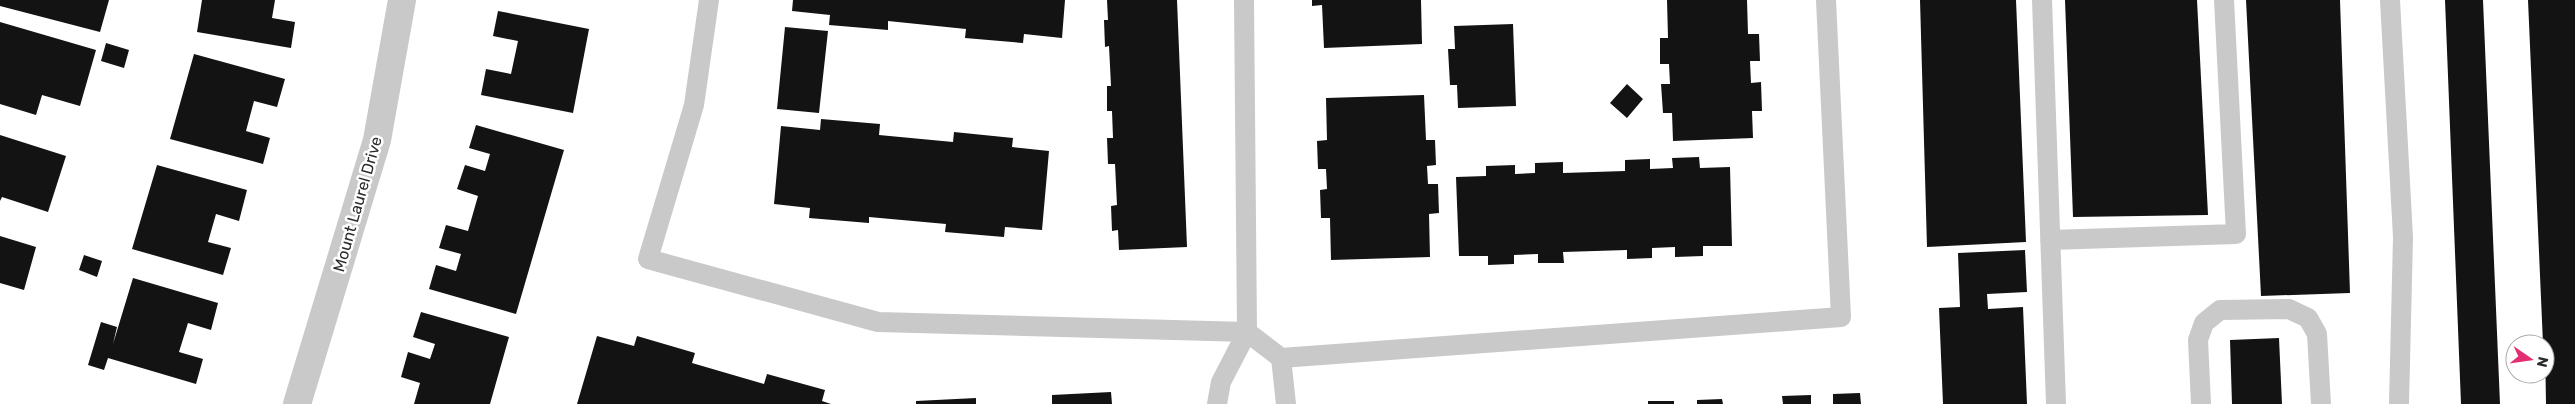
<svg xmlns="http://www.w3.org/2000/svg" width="2575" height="404" font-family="Rubik,sans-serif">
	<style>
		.building { fill: #131313 }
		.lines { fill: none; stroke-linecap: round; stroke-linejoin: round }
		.lane { stroke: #c9c9c9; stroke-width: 20 }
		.street { stroke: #c9c9c9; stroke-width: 28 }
		.labels { text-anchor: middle; stroke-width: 5; stroke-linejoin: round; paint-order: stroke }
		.street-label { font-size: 16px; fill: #2c2c2c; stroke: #fff }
	</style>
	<rect width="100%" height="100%" fill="#fff"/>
	<path class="building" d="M0 0H109L100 32 0 6Z
		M202 0H275L272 18 295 22 291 48 197 32Z
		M793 0H1065L1062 38 1024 34 1023 43 965 38 966 29 888 21V30L829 25 830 15 792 11Z
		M1107 0H1177L1187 247 1119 250 1118 230 1112 231 1111 206 1117 205 1115 164H1108L1107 138H1113L1112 111H1107V86H1111L1109 46 1105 47 1104 20H1108Z
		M1312 0H1421L1422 44 1324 48 1322 5 1312 6Z
		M1667 0H1747L1748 34H1759L1760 61H1750L1751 83 1761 82 1762 111H1752L1753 138 1673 141 1672 113H1663L1661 84H1670L1669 64H1660V38H1668Z
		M1920 0H2016L2026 242 1927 247Z
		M2065 0H2197L2208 215 2073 217Z
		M2246 0H2340L2350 293 2261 296Z
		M2445 0H2483L2500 404H2461Z
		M2528 0H2575V404H2546L2545 344H2543Z
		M498 11 589 29 573 113 481 95 486 69 511 74 518 41 493 36Z
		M0 22 96 50 80 106 42 95 36 115 0 104Z
		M1513 24 1516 106 1458 108 1457 85H1450L1448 49H1455L1454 26Z
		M785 27 828 31 819 113 777 109Z
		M106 43 129 50 124 68 101 61Z
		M194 54 285 79 277 107 254 101 246 131 270 138 263 164 170 139Z
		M1627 84 1643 99 1627 118 1610 103Z
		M1424 95 1426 140H1435L1436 165 1427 166 1428 184H1438L1439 213 1429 214 1430 257 1331 260 1330 218H1321L1320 190 1327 189 1326 169H1318L1317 141 1327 140 1326 98Z
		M821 119 880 124 879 135 953 142 954 132 1013 138 1012 147 1049 151 1042 230 1005 227 1004 237 945 232 946 224 869 217V223L809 218 810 208 774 204 781 126 820 130Z
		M476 125 564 150 516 314 429 289 436 265 456 271 461 254 439 248 446 225 468 231 478 196 457 189 465 165 485 171 490 154 469 148Z
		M0 135 66 156 48 212 2 197 0 201Z
		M1699 157 1700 168 1730 167 1732 246H1703V256L1675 257V247L1652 248V258L1627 259V250L1563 252 1564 263H1538V254L1514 255V264L1488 265V256H1459L1456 177 1486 176V166L1515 165V174L1535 173V163L1563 162V173L1625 171V160L1650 159V169L1673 168 1672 158Z
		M157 165 247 190 239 221 216 214 208 242 231 248 223 275 132 249Z
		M0 236 36 247 24 290 0 283Z
		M2025 250 2027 292 1987 294 1988 309 2023 307 2027 404H1943L1939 308 1960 307 1958 253Z
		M84 255 102 261 97 277 79 270Z
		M133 278 218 303 211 330 188 323 179 352 203 359 196 384 108 358 104 370 88 365 101 322 117 327 113 344Z
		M421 312 509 337 490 404H414L420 383 401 377 408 352 430 359 435 344 413 337Z
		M597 336 634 346 637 336 695 353 692 363 764 384 767 374 825 390 822 401 831 404H577Z
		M2279 338 2282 404H2232L2230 340Z
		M1111 392 1112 404H1052V395Z
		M1860 393 1861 404H1833V394Z
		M1811 395V404H1783L1782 396Z
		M976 398V404H916V401Z
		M1722 399 1723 404H1697V400Z
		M1648 401H1674V404H1648Z"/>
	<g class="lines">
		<path class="lane" d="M709 0 694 105 648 259 878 322 1247 332 1281 358 1286 404
			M2042 0 2056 404
			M2390 0 2403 237 2399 404
			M2050 240 2236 234 2224 0
			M1281 358 1841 317 1826 0
			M1217 404 1221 382 1247 332 1244 0
			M2201 404 2198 340 2204 323 2220 310 2289 309 2308 318 2317 334 2321 404"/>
		<path class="street" d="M297 404 377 140 402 0"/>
	</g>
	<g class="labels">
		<g class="street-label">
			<text transform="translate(357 204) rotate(-74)" y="6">Mount Laurel Drive</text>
		</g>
	</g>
	<g transform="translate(2530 359) rotate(103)"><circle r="24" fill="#ffffff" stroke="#ababab"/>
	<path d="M0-4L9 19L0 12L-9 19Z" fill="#e32e72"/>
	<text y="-8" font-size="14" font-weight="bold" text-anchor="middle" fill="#2c2c2c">N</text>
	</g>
</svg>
